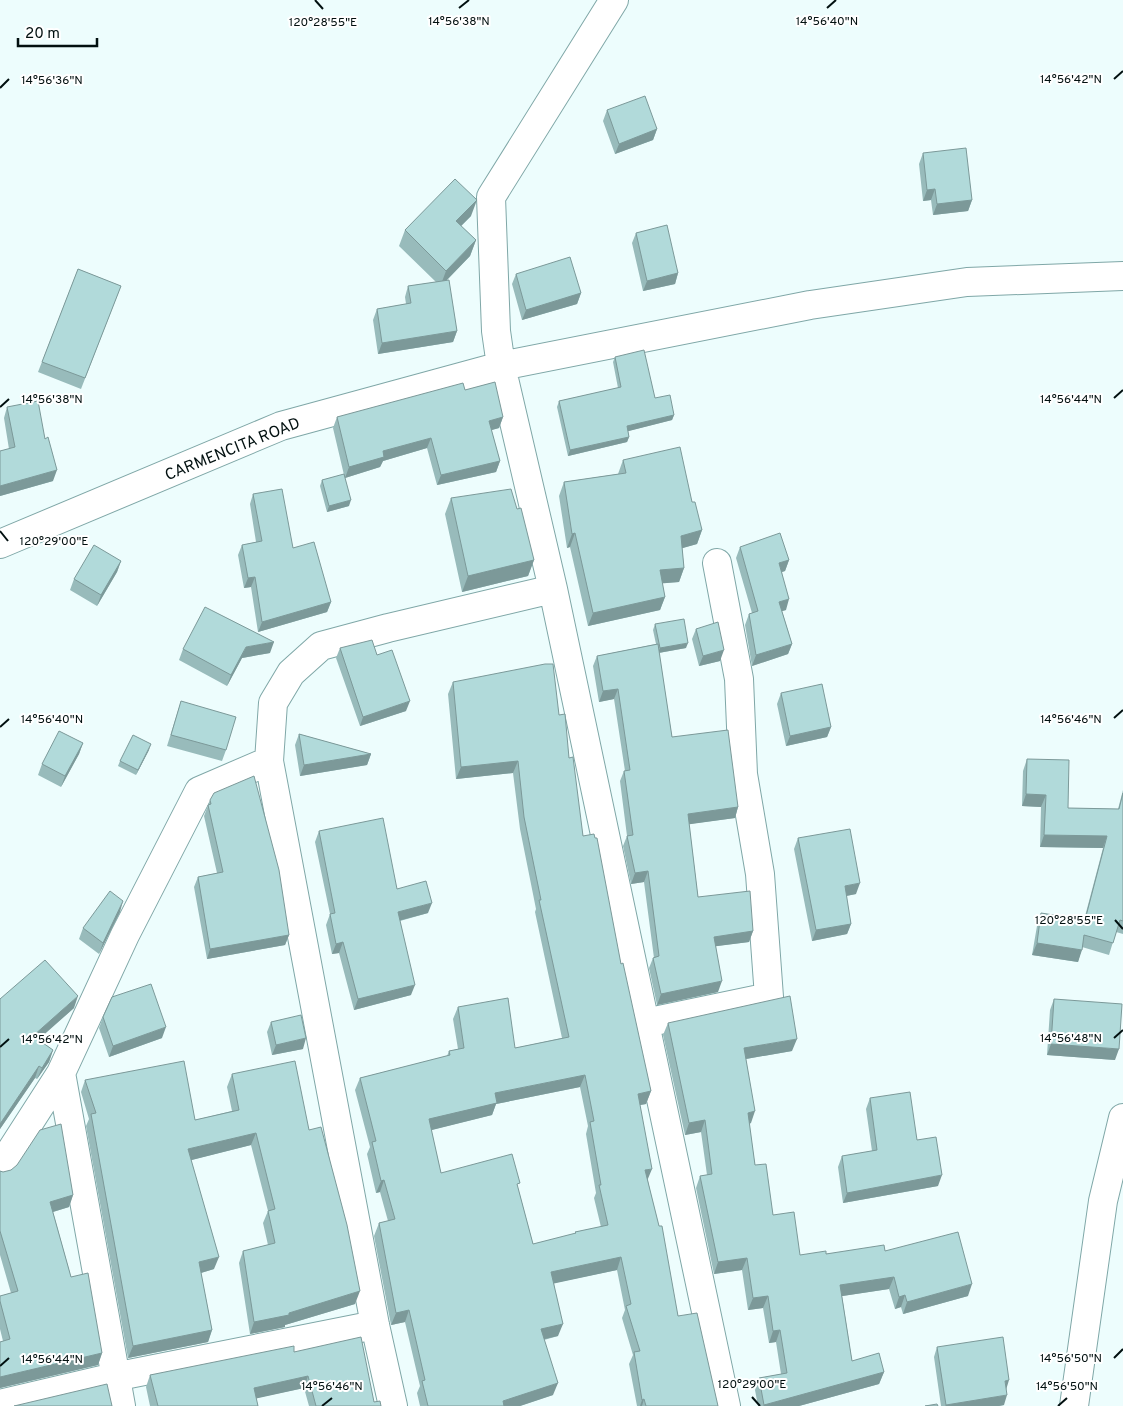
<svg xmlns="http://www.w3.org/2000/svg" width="1123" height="1406" font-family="Overpass,sans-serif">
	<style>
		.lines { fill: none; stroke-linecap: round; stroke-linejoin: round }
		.minor-casing { stroke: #7fa7a7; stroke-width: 30 }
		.minor { stroke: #fff; stroke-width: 28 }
		.wall { fill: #98bbbb; fill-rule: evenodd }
		.shaded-wall { fill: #7c9999 }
		.building { fill: #b1dada; stroke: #7c9999; fill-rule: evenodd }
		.ticks { fill: none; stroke: #021010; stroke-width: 2 }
		.labels { text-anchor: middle; stroke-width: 4; stroke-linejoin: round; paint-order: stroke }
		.street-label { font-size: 16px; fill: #021010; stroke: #fff }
		.ticks-label { font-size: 12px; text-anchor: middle; fill: #021010; stroke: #fff; stroke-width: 4; stroke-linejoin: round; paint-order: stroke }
	</style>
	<rect width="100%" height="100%" fill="#edfdfd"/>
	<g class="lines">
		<g class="minor-casing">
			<path id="minor" d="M614 0 491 197 496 331 501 366 553 589 726 1406
				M0 544 281 426 501 366 810 305 967 282 1123 276
				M645 1023 769 997 760 874 743 774 739 679 717 563
				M61 1073 121 1406
				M0 1168 61 1073 125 935 199 791 269 761
				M0 1404 114 1377 375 1325
				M393 1406 375 1325 269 761 273 703 291 673 321 646 388 628 553 589
				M1074 1406 1103 1201 1123 1118"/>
		</g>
		<use href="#minor" class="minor"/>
	</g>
	<path class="wall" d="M607 110 657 129 653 140 615 154 603 121Z
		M923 153 972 200 968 211 933 215 931 200 923 201 919 164Z
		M471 216 461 226 476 240 470 256 447 280 457 331 453 342 378 354 373 320 377 309 406 304 405 297 408 286 436 282 399 246 405 230Z
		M636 233 678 273 675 284 643 291 632 243Z
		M78 269 121 286 81 389 38 372Z
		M516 274 581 293 577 304 522 320 512 284Z
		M615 357 655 398 674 415 672 420 628 431 629 437 627 442 568 456 557 407 559 401 618 388 613 362Z
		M465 390 503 417 499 428 491 430 500 461 496 472 437 485 427 448 383 461 380 467 345 478 349 506 327 512 320 486 322 480 344 475 333 428 337 417Z
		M7 407 45 439 53 481 0 496V451L9 449 4 418Z
		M623 460 692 502 702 530 697 544 682 548 684 568 679 582 662 583 665 597 660 610 588 626 570 547 567 548 559 496 564 482 618 474Z
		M253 494 293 548 331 602 327 612 258 632 251 587 244 588 238 555 242 545 256 542 250 504Z
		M451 498 517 509 534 560 528 576 462 592 445 514Z
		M740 547 789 560 785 571 782 572 786 610 782 611 792 644 788 654 752 666 745 625 749 614 752 613 736 558Z
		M121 561 117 572 97 606 70 590 74 579Z
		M655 624 686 648 659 653 672 737 738 807 735 818 689 824 698 897 753 931 749 942 716 946 718 992 657 1005 649 968 653 958H654L644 882 631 884 623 846 627 836 620 781 624 771H625L614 699 599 702 593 666 597 656 656 644 653 630Z
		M696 629 720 661 699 666 692 639Z
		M340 648 377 655 406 711 360 726 336 658Z
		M183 649 270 653 242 658 227 686 179 660Z
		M453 682 559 715 569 758 583 836 621 964 651 1091 646 1104 640 1105 648 1181 678 1316 718 1406H637L629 1364 633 1355 622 1318 625 1310 617 1270 554 1283 558 1336 544 1340 553 1395 520 1406H420L417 1393 420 1386 405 1322 391 1325 374 1236 379 1223 388 1221 380 1192 376 1193 367 1154 370 1147 355 1090 360 1078 447 1056 449 1051 458 1049 453 1019 458 1007 515 1048 562 1038 535 912 536 909 520 829 513 773 456 779 448 694ZM580 1087 588 1126 586 1134 596 1193 594 1198 601 1227 575 1232V1234L533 1244 518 1188 441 1173 431 1130 492 1115 496 1104Z
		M781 693 831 727 827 737 786 746 777 704Z
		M181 701 226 750 222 761 167 746Z
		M299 734 371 754 367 765 300 776 295 745Z
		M83 743 79 754 61 787 38 775 42 764Z
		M149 750 136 775 118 766 120 761Z
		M1027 759 1068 808 1118 809 1123 790V934L1116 932 1109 955 1082 947 1078 962 1032 955 1037 926 1041 913 1084 920 1103 848 1040 847 1041 807 1022 806 1023 771Z
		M210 800 289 935 285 945 207 959 194 887 198 877 217 873 204 816Z
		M319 831 397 889 428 913 400 921 411 995 354 1010 339 953 332 954 326 925 330 914 315 842Z
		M798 838 856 894 846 896 851 924 847 934 812 941 794 849Z
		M120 912 99 954 79 939 83 928Z
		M0 999 74 1008 38 1039 53 1050 49 1062 37 1079 35 1078 0 1129Z
		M1054 999 1115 1060 1047 1055 1050 1010Z
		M103 1017 162 1038 109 1057 99 1028Z
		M271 1022 303 1049 272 1055 267 1032Z
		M668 1023 792 1051 746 1059 751 1123 749 1124 755 1165 773 1215 800 1255 885 1251 968 1296 903 1314 901 1307 895 1309 889 1289 842 1296 852 1361 884 1372 879 1384 799 1406H758L755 1390 759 1378 781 1374 776 1342 769 1343 763 1308 748 1310 742 1270 714 1274 696 1188 700 1176 707 1175 701 1132 685 1135 663 1035Z
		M232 1074 309 1130 355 1304 285 1325V1327L250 1334 239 1263 243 1251 268 1245 263 1223 268 1211 251 1145 191 1160 214 1269 201 1273 212 1330 208 1342 128 1358 86 1126 89 1119 81 1092 85 1080 195 1120 232 1111 227 1087Z
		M870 1098 938 1186 843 1203 838 1167 842 1156 872 1151 866 1109Z
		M0 1171 73 1195 69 1207 53 1212 71 1277 102 1353 98 1365 0 1388V1342L3 1341 0 1329V1296L11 1293 0 1255Z
		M937 1347 1004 1405 999 1406H941L934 1357Z
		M294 1352 381 1406H309L304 1388 256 1398 258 1406H150L146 1387 150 1375Z"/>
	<path class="shaded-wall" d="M657 129 653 140 615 154 619 144Z
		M935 189 931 200 923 201 927 190Z
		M477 200 471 216 450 237 456 221Z
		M972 200 968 211 933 215 937 204Z
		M476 240 470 256 440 287 446 271Z
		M678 273 675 284 643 291 647 281Z
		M581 293 577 304 522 320 526 310Z
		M457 331 453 342 378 354 382 343Z
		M674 415 672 420 625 432 627 426Z
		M503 417 499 428 485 432 489 421Z
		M629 437 627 442 568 456 570 450Z
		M431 438 427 448 383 461 380 467 345 478 349 467 383 451Z
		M500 461 496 472 437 485 441 475Z
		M57 470 53 481 0 496V486Z
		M351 500 349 506 327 512 329 506Z
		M702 530 697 544 676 550 681 536Z
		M575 533 570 547 567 548 572 534Z
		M534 560 528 576 462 592 468 576Z
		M789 560 785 571 775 574 779 563Z
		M121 561 117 572 97 606 101 595Z
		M684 568 679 582 655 584 660 570Z
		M255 577 251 587 244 588 248 578Z
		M665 597 660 610 588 626 593 613Z
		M789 599 786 610 775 613 779 602Z
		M331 602 327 612 258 632 262 622Z
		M274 642 270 653 242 658 227 686 231 675 246 647Z
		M688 643 686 648 658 653 660 648Z
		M792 644 788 654 752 666 756 655Z
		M724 650 720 661 699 666 703 656Z
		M618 689 614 699 599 702 603 691Z
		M410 701 406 711 360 726 363 717Z
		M831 727 827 737 786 746 790 736Z
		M83 743 79 754 61 787 65 776Z
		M151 744 149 750 136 775 138 770Z
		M371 754 367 765 300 776 304 765Z
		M518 761 513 773 456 779 461 767Z
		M1026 794 1046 795 1041 807 1022 806Z
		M738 807 735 818 684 825 688 814Z
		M1044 835 1107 836 1103 848 1040 847Z
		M648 871 644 882 631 884 635 873Z
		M860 883 856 894 841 897 845 886Z
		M123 901 120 912 99 954 103 943Z
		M432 903 428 913 394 922 398 912Z
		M851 924 847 934 812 941 816 930Z
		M753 931 749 942 710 947 714 937Z
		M289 935 285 945 207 959 210 949Z
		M343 942 339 953 332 954 336 944Z
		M1037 943 1082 950 1078 962 1032 955Z
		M722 981 718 992 657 1005 661 994Z
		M415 985 411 995 354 1010 358 999Z
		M78 996 74 1008 29 1048 33 1036Z
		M166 1027 162 1038 109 1057 113 1046Z
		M306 1038 303 1049 272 1055 276 1045Z
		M797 1039 792 1051 740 1060 744 1048Z
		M1051 1044 1119 1049 1115 1060 1047 1055Z
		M53 1050 49 1062 37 1079 42 1068Z
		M39 1066 35 1078 0 1129V1124Z
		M585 1075 580 1087 496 1104 492 1115 424 1132 429 1119 495 1093Z
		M651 1091 646 1104 634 1106 638 1094Z
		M755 1111 751 1123 743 1125 748 1113Z
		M705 1120 701 1132 685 1135 689 1123Z
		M256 1133 251 1145 184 1162 188 1149Z
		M652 1169 647 1181 645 1170Z
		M942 1175 938 1186 843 1203 847 1193Z
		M384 1180 380 1192 376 1193 381 1181Z
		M73 1195 69 1207 46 1214 50 1202Z
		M219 1257 214 1269 194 1275 199 1262Z
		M621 1257 617 1270 547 1285 551 1272Z
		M747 1258 742 1270 714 1274 718 1262Z
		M894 1277 889 1289 836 1297 840 1285Z
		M972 1284 968 1296 903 1314 907 1302Z
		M360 1291 355 1304 285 1325V1327L250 1334 254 1322 289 1313Z
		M905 1295 901 1307 895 1309 899 1297Z
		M768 1296 763 1308 748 1310 753 1298Z
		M409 1310 405 1322 391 1325 396 1313Z
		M563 1324 558 1336 536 1341 541 1329Z
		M212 1330 208 1342 128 1358 133 1346Z
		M780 1330 776 1342 769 1343 773 1331Z
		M102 1353 98 1365 0 1388V1377Z
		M884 1372 879 1384 799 1406H763L764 1405Z
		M308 1376 304 1388 250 1400 254 1388Z
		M1009 1380 1006 1390 1005 1381Z
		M558 1383 553 1395 520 1406H501L503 1401Z
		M1007 1395 1004 1405 999 1406H945L946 1405Z
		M644 1399 642 1406H640L642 1400Z"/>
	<path class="building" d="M645 96 657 129 619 144 607 110Z
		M966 148 972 200 937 204 935 189 927 190 923 153Z
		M455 179 477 200 456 221 476 240 446 271 405 230Z
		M667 225 678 273 647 281 636 233Z
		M570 257 581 293 526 310 516 274Z
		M78 269 121 286 85 378 42 362Z
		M449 280 457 331 382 343 377 309 411 303 408 286Z
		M644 350 655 398 670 395 674 415 627 426 629 437 570 450 559 401 621 387 615 357Z
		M495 382 503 417 489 421 500 461 441 475 431 438 383 451 384 457 349 467 337 417 463 383 465 390Z
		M38 401 45 439 48 437 57 470 0 486V451L15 447 7 407Z
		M680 447 692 502H695L702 530 681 536 684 568 660 570 665 597 593 613 575 533 572 534 564 482 626 473 623 460Z
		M344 474 351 500 329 506 322 480Z
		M282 489 293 548 314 542 331 602 262 622 255 577 248 578 242 545 262 541 253 494Z
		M511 489 517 509 521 508 534 560 468 576 451 498Z
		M780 533 789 560 779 563 789 599 779 602 792 644 756 655 749 614 758 611 740 547Z
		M94 545 121 561 101 595 74 579Z
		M205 607 274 642 246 647 231 675 183 649Z
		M684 619 688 643 660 648 655 624Z
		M718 622 724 650 703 656 696 629Z
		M372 640 377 655 392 650 410 701 363 717 340 648Z
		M658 644 672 737 728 730 738 807 688 814 698 897 750 891 753 931 714 937 722 981 661 994 653 958 659 956 648 871 635 873 627 836 633 835 624 771 630 770 618 689 603 691 597 656Z
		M545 664H553L559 715 565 714 569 758 573 757 583 836 594 834 595 838H597L621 964 623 963 651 1091 638 1094 652 1169 645 1170 659 1226H662L678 1316 697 1313 718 1406H646L644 1399 642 1400 634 1352 640 1351 626 1306 631 1304 621 1257 551 1272 563 1324 541 1329 558 1383 503 1401 504 1406H428L422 1381 425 1380 409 1310 396 1313 379 1223 395 1219 384 1180 381 1181 372 1142 376 1141 360 1078 450 1055 449 1051 464 1048 458 1007 508 998 515 1048 569 1037 539 900H541L524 817 518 761 461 767 453 682ZM585 1075 594 1121 590 1122 601 1185H599L608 1225 575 1232 576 1233 533 1244 517 1184 520 1183 512 1154 441 1173 429 1119 497 1103 495 1093Z
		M822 684 831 727 790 736 781 693Z
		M181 701 236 717 226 750 171 735Z
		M59 731 83 743 65 776 42 764Z
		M299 734 371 754 304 765Z
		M133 735 151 744 138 770 120 761Z
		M1027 759 1069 760 1068 808 1119 809 1123 793V921L1120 920 1113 943 1084 935 1082 950 1037 943 1041 913 1085 920 1107 836 1044 835 1046 795 1026 794Z
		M254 776 279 870 289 935 210 949 198 877 223 872 208 805 211 804 210 800 214 793Z
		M383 818 397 889 426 881 432 903 398 912 415 985 358 999 343 942 336 944 330 914 335 913 319 831Z
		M850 829 860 883 845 886 851 924 816 930 798 838Z
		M110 891 123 901 103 943 83 928Z
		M45 960 78 996 33 1036 53 1050 42 1068 39 1066 0 1124V999Z
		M151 984 166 1027 113 1046 103 1017 112 997Z
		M790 996 797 1039 744 1048 755 1111 748 1113 755 1165 766 1164 773 1215 794 1212 800 1255 826 1251V1254L884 1245 885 1251 958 1232 972 1284 907 1302 905 1295 899 1297 894 1277 840 1285 852 1361 879 1353 884 1372 764 1405 759 1378 787 1373 780 1330 773 1331 768 1296 753 1298 747 1258 718 1262 700 1176 712 1174 705 1120 689 1123 668 1023Z
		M1054 999 1122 1004 1119 1049 1051 1044Z
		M301 1015 306 1038 276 1045 271 1022Z
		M184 1061 195 1120 239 1110 232 1074 295 1061 309 1130 321 1127 347 1225 360 1291 289 1313V1315L254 1322 243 1251 275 1243 268 1211 275 1209 256 1133 188 1149 219 1257 199 1262 212 1330 133 1346 91 1114 96 1113 85 1080Z
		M910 1092 917 1140 936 1137 942 1175 847 1193 842 1156 877 1150 870 1098Z
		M61 1124 73 1195 50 1202 71 1277 88 1273 102 1353 0 1377V1342L10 1339 0 1301V1296L18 1291 0 1231V1171L3 1172 11 1170 17 1165 40 1130Z
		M361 1337 374 1402 380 1401 381 1406H316L308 1376 254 1388 258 1406H158L150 1375 294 1346V1352Z
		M1003 1337 1009 1380 1005 1381 1007 1395 946 1405 937 1347Z
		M107 1384 112 1406H14Z
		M937 1404 938 1406H925Z"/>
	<path class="ticks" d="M315 0 323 9M459 8 469 0M827 8 836 0M1114 79 1123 71M0 88 9 79M1114 398 1123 390M0 407 9 399M0 531 8 541M1114 718 1123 710M0 727 9 719M1115 920 1123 929M1114 1038 1123 1030M0 1047 9 1039M1114 1358 1123 1349M0 1366 9 1358M752 1397 760 1406M322 1406 332 1398M1058 1406 1067 1398"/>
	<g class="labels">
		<g class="street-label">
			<text transform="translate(232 448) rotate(-22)" y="6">CARMENCITA ROAD</text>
		</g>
	</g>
	<g class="ticks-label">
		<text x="459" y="25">14°56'38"N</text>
		<text x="827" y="25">14°56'40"N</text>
		<text x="323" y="26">120°28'55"E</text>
		<text x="1071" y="83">14°56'42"N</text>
		<text x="52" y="84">14°56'36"N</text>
		<text x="1071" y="403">14°56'44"N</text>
		<text x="52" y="403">14°56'38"N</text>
		<text x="54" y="545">120°29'00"E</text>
		<text x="1071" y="723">14°56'46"N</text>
		<text x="52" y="723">14°56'40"N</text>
		<text x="1069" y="924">120°28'55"E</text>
		<text x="1071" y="1042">14°56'48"N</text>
		<text x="52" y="1043">14°56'42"N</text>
		<text x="1071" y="1362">14°56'50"N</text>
		<text x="52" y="1363">14°56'44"N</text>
		<text x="752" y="1388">120°29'00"E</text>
		<text x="332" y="1390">14°56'46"N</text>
		<text x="1067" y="1390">14°56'50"N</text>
	</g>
	<path d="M18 38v8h79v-8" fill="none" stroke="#021010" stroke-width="2.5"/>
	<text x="25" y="38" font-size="15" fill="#021010" stroke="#ffffff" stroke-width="4" paint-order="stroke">20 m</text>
</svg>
